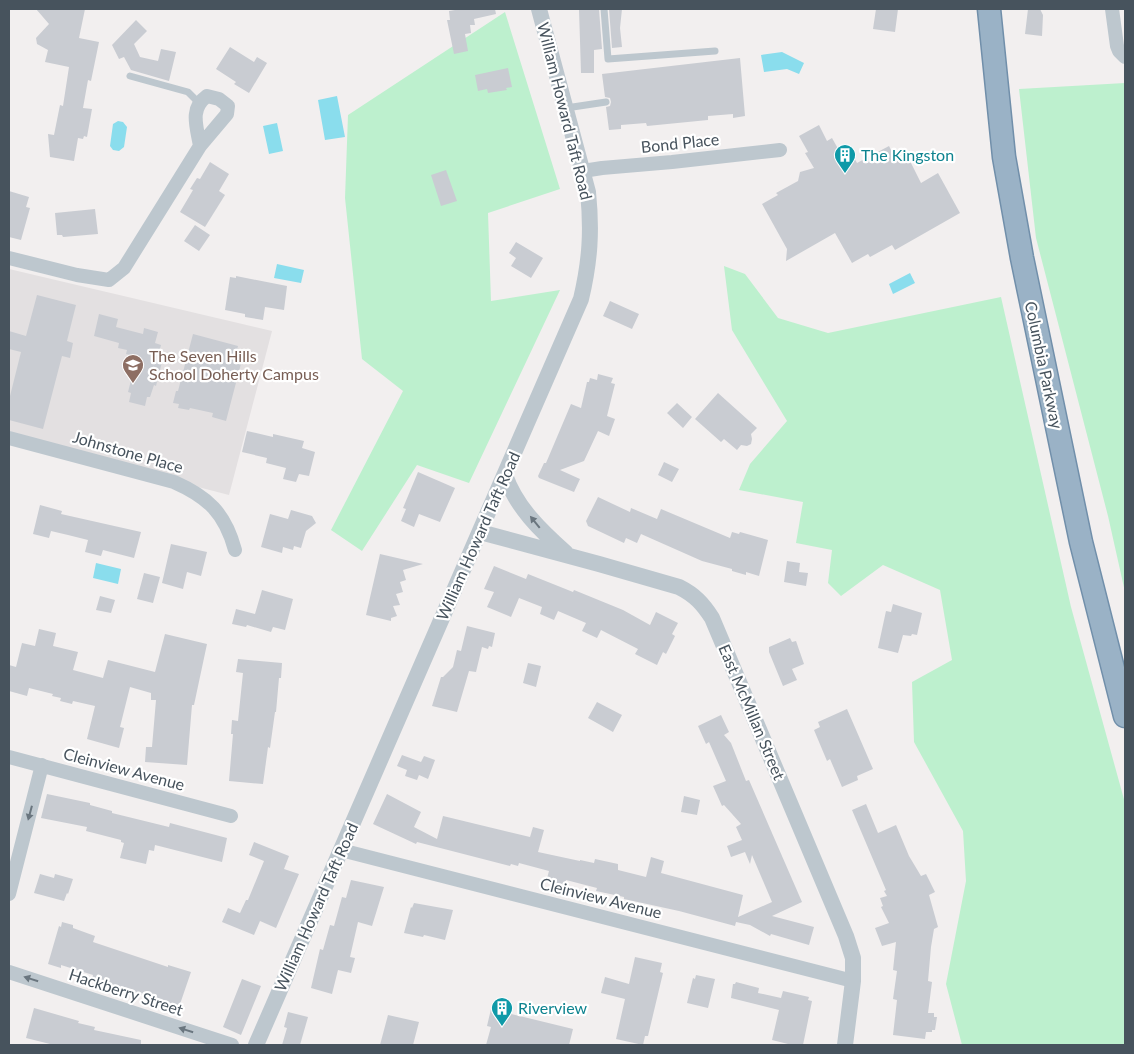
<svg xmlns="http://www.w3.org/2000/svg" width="1134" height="1054" font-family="Lato,sans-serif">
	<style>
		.education { fill: #e3e0e1 }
		.green { fill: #bdf0ce }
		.water { fill: #8added }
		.building { fill: #c9ccd2 }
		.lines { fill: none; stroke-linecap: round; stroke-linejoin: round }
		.trunk-casing { stroke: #718faa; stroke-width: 25 }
		.service { stroke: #bdc7ce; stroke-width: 7 }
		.minor { stroke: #bdc7ce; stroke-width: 14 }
		.tertiary { stroke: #bdc7ce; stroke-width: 16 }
		.trunk { stroke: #9ab2c6; stroke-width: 22 }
		.oneway { fill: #6a767f }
		.labels { text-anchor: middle; stroke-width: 4.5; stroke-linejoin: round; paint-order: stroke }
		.street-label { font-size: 16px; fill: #47535d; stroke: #fff }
		.culture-label { font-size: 16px; fill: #0d838f; stroke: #fff; text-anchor: start }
		.education-label { font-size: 16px; fill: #785e54; stroke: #fff; text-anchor: start }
	</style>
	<rect width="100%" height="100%" fill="#f2efef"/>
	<path class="education" d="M9 269 272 331 229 495 9 438Z"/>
	<path class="green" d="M505 12 560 189 488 213 491 301 560 290 469 483 417 465 362 551 331 530 403 391 362 359 345 198 348 115Z
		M1125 83V592L1108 516 1036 238 1019 89Z
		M724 266 745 274 778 318 828 333 1001 297 1071 607 1125 803V1045H962L946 984 966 881 963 831 914 742 912 682 952 660 940 590 883 565 841 596 828 583 832 550 796 543 803 502 739 490 750 464 787 421 732 330Z"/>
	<path class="water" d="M782 52 804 63 799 74 787 69 764 72 761 55Z
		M337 96 345 137 325 140 318 100Z
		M118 121 123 122 127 127 124 147 119 151 113 150 110 146 113 124Z
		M277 123 283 151 269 154 263 126Z
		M277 264 304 270 301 283 274 278Z
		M910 273 915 283 893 294 889 284Z
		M96 563 121 569 118 584 93 578Z"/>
	<path class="building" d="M36 9H85L79 38 99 42 91 81 88 80 83 108 92 109 87 137 84 136 83 139 78 138 74 161 50 157 48 134 54 135 60 105 63 106 69 67 45 62 48 50 37 44 36 38 49 24Z
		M461 9H495L496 14 474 19 475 25H470L471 33 465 34 468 51 454 54 447 20H450L449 11Z
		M579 9H599L602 49 594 50V73H581Z
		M609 9H622L620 28 622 47 612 48Z
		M876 9H898L895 32 873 29Z
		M1028 9H1040L1043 15 1042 36 1025 34Z
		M136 20 147 31 134 44 140 57 158 61 161 49 176 52 169 81 131 70 124 57 119 59 112 45Z
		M230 47 254 62 257 57 267 63 249 93 234 84 236 82 216 69Z
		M740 58 745 116 733 118V114L708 116V120L647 126 646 123 621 125V129L609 130 606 107 610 106 611 102 610 98 605 97 602 74Z
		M508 68 512 87 506 88 507 90 488 93 487 89 478 91 475 75Z
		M819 125 827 141 832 138 841 154 850 150 857 163 889 146 891 150 896 148 903 160 908 157 921 183 938 173 960 213 895 250 892 245 870 257 868 254 852 263 835 233 786 261 787 249 762 204 778 195 776 193 798 181 800 172 814 168 805 153 808 152 799 136Z
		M210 162 229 174 219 191 225 195 205 227 180 212 193 190 190 189 197 178 200 179Z
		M446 170 457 201 441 206 431 175Z
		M9 191 29 197 26 207 30 208 21 240 9 237Z
		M95 209 98 234 63 237 62 235H57L55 213Z
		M195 225 210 235 199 251 184 241Z
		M516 242 543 258 531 278 511 266 516 258 509 253Z
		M236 276 287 286 284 310 265 307 263 320 245 317V314L225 310 230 277 236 278Z
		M37 295 76 305 67 341 73 343 70 358 62 356 43 429 9 420V400L21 352 9 349V331L26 336Z
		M610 301 639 314 632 329 603 316Z
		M99 314 118 319 116 327 143 334 144 328 158 332 155 343 161 345 157 361 162 362 156 386 154 385 150 397H147L145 406 129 402 131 393 128 392 137 357 126 354 127 350 118 348 119 343 94 336Z
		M193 334 238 346 236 354 243 356 226 421 212 417 213 413 190 408 189 410 178 408 179 404 173 403 176 391H178Z
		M598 374 613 378 611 383 615 384 607 416 615 419 609 436 598 431 584 461 560 470 580 479 574 492 539 478 538 476 544 463H546L571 404 581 408 587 382H589L590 378 597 380Z
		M718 393 757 428 751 434 752 439 751 444 747 446 741 445 737 450 724 439 721 442 695 419Z
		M677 403 692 417 683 428 667 413Z
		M247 431 273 437V434L304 441 302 448 315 452 309 476 299 474 296 482 283 479 286 468 266 463 267 458 242 452Z
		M664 462 679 469 672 482 658 475Z
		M418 472 455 488 440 522 419 514 414 527 401 521 406 509 403 508Z
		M598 497 630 512 631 508 657 519 661 509 730 538 732 532 739 534 740 532 768 540 759 576 746 572V575L732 571V569L702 561 641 534 637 543 626 538 624 543 588 526 586 521Z
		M40 505 62 511 61 514 141 532 134 558 103 550 101 556 85 552 88 540 68 535 51 531 49 538 33 534Z
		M291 510 312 516 316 523 306 531 301 548 294 546 293 550 283 547 282 553 261 547 270 514 288 519Z
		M171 544 207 552 201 576 187 572 183 589 162 583Z
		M380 554 423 564 403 570 406 580 400 582 403 592 396 594 400 605 393 606 397 616 391 618V621L366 615Z
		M787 561 800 563 799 572 808 573 806 586 784 582Z
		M494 566 526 579 528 574 573 592 574 590 623 610 650 625 656 612 678 623 672 634 675 636 666 654 663 652 657 665 635 654 638 649 601 630 597 638 582 631 586 623 558 611 554 620 540 614 542 607 519 598 511 617 487 607 494 592 484 589Z
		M144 573 160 577 153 603 137 599Z
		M262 590 293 599 285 630 273 627 271 632 247 625 246 627 232 624 236 609 255 614Z
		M100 596 115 600 111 613 96 610Z
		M893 604 922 613 917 635 912 634 911 636 903 635 898 653 878 648 886 611 891 612Z
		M467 626 495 633 492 647 489 646 488 649 482 647 476 672 469 671 457 712 432 706 441 677H443L453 667 457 650 461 651Z
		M39 629 56 633 53 646 78 652 73 670 103 678 108 660 155 672 165 634 207 644 194 705H192L187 765 145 762 146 747H152L156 700H151V693L130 687 120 727 124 728 119 748 87 739 95 706 73 701 72 704 60 701 61 698 52 696 53 694 29 688 27 696 9 691V665L16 667 22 643 35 646Z
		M790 638 792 642 796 641 804 664 792 669 797 680 783 686 769 652V647Z
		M238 659 282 663 281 678H279L276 712H275L270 748 268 747 263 784 229 781 233 734H231L232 720 238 721 243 673 236 672Z
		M528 663 541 666 536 687 523 683Z
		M597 702 622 715 613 732 588 718Z
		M847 709 873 769 857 776 858 780 842 787 830 759 827 761 814 730 820 727 818 722Z
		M721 715 729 732 724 735 731 743 746 781 749 780 802 902 772 916 814 927 809 945 771 934 770 936 750 925 736 922 735 926 679 911 624 899V897L596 891 597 888 566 880 564 886 546 882 549 871 519 863 518 866 511 864 510 866 417 842 416 844 373 824 387 794 421 812 414 827 437 839 443 816 530 837 533 827 544 830 538 852 580 861V860L594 863 595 859 618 864V870L646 877 651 857 664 861 661 873 743 895 738 917 772 902 752 855 750 864 745 852 731 857 727 846 742 840 736 827 741 824 724 805 722 806 713 786 726 781 709 742 706 744 698 726Z
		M402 755 421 762 424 756 435 760 428 779 419 775 417 780 405 776 407 770 397 766Z
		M47 794 90 803V805L112 811V813L169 827 170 823 227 838 222 862 155 845 154 851 149 850 146 864 120 858 124 843 121 842V840L86 831 87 827 41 818Z
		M684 796 700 800 697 815 681 812Z
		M866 804 878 833 896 825 909 856 921 876 926 874 935 892 929 895 938 927 934 929 931 947 928 981 932 982 928 1013H934V1017H937L935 1030H932V1032H926L925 1039 893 1035 897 1000 893 999 897 971 893 970 896 942 882 946 875 928 889 923 881 907 883 906 880 898 887 896 884 891 886 890 852 810Z
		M254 842 289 856 284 869 299 874 276 928 260 921 254 935 222 922 228 908 240 913 246 900H248L264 861 249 855Z
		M40 874 54 878 55 874 73 879 68 894 67 893 64 901 34 893Z
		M351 880 384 887 372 926 358 922 350 957 355 958 351 973 338 970 332 994 311 988 320 949 323 950 330 925 334 926 342 897 346 898Z
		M414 903 453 910 445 940 424 935 423 937 404 933 411 907 412 908Z
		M62 922 73 925V928L95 936 93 942 168 967V965L191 972 179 1007 92 979 93 975 61 965V968L48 964 59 926 61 927Z
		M635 957 662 963 660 972 663 973 648 1036H645L643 1045 616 1039 625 999 601 993 605 977 629 984Z
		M696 975 715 979 708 1008 687 1003 693 978 695 979Z
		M242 979 261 986 241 1035 223 1027Z
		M736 982 759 988 758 993 781 998 783 991 809 997 808 1000 812 1001 803 1045H792L772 1040 779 1010 731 998 733 984H735Z
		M34 1008 79 1021 78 1023 95 1027 94 1030 141 1040V1045H54L26 1038Z
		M491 1009 573 1029 569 1045H486L491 1027 487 1026Z
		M288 1012 308 1017 300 1045H282L287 1028 284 1027Z
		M388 1015 419 1022 413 1045H380Z"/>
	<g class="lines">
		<g class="trunk-casing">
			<path id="trunk" d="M989 9 1004 157 1022 258 1081 542 1125 716"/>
		</g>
		<path class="service" d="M604 9 608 59 715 51
			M130 76 188 92 198 102
			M566 108 606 102"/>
		<path class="minor" d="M1112 9 1117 46 1119 51 1125 57
			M583 171 602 168 672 162 780 150
			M9 258 77 275 109 280 124 268 200 146 227 114 228 106 219 99 207 96C189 109 197 127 200 146
			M9 438 174 482C208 497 225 513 235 550
			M9 757 231 816
			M341 850 853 981
			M9 894 42 765
			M9 972 232 1045"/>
		<path class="tertiary" d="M505 475C516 507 541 531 566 553
			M480 532 599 564 679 587C695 595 703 604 712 618L846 936 853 958V981L845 1045
			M256 1045 581 299C590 261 592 231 588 192L539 9"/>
		<use href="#trunk" class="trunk"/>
	</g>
	<defs><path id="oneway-solid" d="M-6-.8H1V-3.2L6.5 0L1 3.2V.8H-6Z" transform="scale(1.25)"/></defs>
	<g class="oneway">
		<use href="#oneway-solid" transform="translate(535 522) rotate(-129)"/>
		<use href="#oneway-solid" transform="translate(30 813) rotate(105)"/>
		<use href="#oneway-solid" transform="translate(31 979) rotate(-162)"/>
		<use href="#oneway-solid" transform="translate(186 1030) rotate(-162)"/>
	</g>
	<defs>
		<g id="building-pin" transform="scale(1.125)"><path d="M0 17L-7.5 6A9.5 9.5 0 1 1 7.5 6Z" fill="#0f9aa8" stroke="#fff"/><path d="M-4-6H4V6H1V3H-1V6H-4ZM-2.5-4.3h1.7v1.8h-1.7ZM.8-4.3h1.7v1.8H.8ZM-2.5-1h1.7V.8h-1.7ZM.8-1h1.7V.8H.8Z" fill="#fff"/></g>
		<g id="school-pin" transform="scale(1.125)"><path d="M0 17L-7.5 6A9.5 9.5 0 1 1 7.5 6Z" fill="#8d6e63" stroke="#fff"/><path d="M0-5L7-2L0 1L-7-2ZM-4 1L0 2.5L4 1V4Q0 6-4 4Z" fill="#fff"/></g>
	</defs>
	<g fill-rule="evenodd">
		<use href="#building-pin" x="845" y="155"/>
		<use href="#school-pin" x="133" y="365"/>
		<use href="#building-pin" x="502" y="1008"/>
	</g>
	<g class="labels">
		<g class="street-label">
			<text transform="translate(565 111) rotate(76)" y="6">William Howard Taft Road</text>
			<text transform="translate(680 143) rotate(-6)" y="6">Bond Place</text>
			<text transform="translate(1044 365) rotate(78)" y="6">Columbia Parkway</text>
			<text transform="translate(128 452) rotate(16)" y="6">Johnstone Place</text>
			<text transform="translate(478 536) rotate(-66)" y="6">William Howard Taft Road</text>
			<text transform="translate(752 712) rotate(67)" y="6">East McMillan Street</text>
			<text transform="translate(124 769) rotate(15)" y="6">Cleinview Avenue</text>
			<text transform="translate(601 898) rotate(14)" y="6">Cleinview Avenue</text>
			<text transform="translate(316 907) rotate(-66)" y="6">William Howard Taft Road</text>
			<text transform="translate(126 992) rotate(18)" y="6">Hackberry Street</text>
		</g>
		<g class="culture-label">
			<text x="861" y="161">The Kingston</text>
			<text x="518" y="1014">Riverview</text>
		</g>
		<g class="education-label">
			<text x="149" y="362">The Seven Hills<tspan x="149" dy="18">School Doherty Campus</tspan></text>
		</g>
	</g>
	<rect width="1134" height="1054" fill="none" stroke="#47535d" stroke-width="20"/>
</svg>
